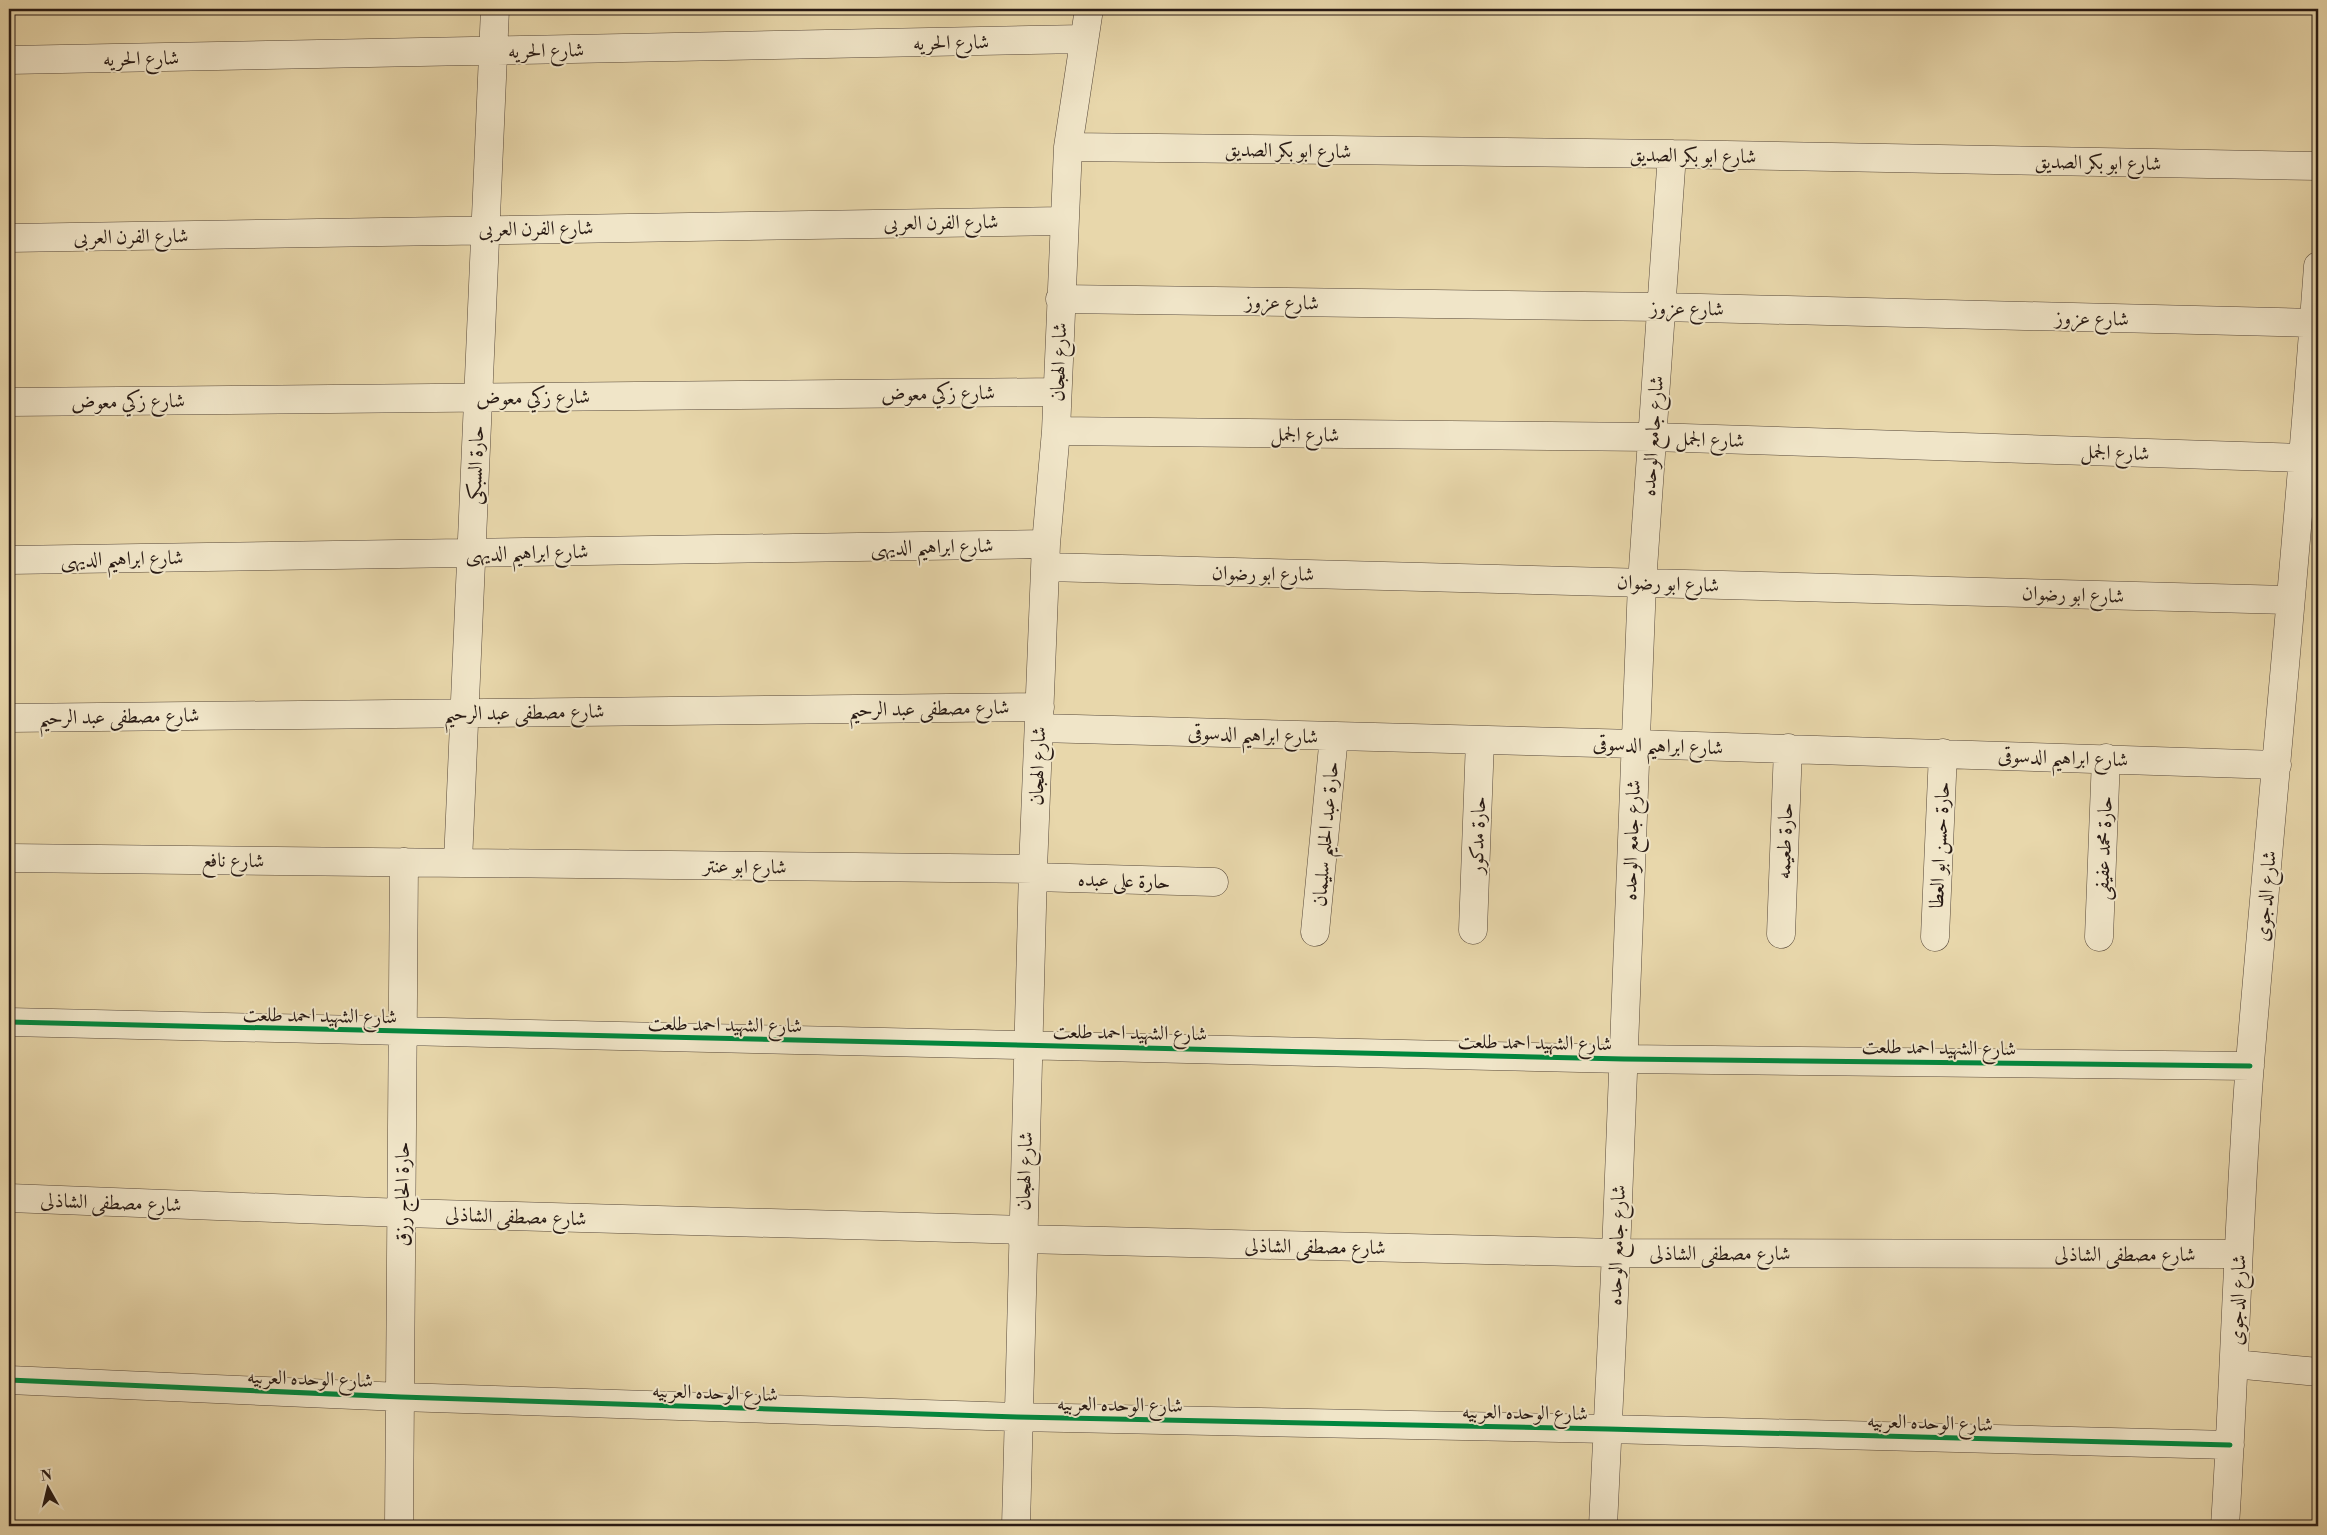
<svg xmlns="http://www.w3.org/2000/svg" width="2327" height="1535" font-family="'Libre Bodoni',Amiri,serif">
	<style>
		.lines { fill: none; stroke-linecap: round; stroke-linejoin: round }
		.street-casing { stroke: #58493a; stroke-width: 29 }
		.street { stroke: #f0e5c8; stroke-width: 28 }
		.cycleway-casing { stroke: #f0e5c8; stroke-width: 8 }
		.cycleway { stroke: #00873e; stroke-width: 5 }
		.labels { text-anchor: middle; stroke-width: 4; stroke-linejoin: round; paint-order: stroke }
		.street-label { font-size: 20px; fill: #281a14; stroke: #f0e5c8 }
	</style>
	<rect width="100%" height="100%" fill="#e8d7ab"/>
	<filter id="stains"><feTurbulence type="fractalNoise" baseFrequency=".004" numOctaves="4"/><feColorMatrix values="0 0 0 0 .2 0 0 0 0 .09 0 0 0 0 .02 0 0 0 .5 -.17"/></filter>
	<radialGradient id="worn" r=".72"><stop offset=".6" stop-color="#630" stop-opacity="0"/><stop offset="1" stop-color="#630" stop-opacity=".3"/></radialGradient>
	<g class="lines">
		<g class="street-casing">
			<path id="street" d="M9 60 1084 39
				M1068 147 1672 154 2318 166
				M9 238 1064 221
				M1060 299 1661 307 2314 323
				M9 402 1057 392
				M1056 431 1652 437 2305 458
				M9 560 1046 544
				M1046 567 2290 600
				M9 718 1040 707
				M1039 728 1635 744 2277 765
				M9 858 1033 869
				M458 862 495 9
				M1033 877 1214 882
				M1473 930 1480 740
				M1315 932 1334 736
				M1781 934 1788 748
				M1935 937 1943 753
				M2099 937 2106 758
				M9 1022 1624 1059 2250 1066
				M9 1198 403 1213 1023 1230
				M1022 1239 1616 1253 2238 1254
				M2234 1364 2318 1372
				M9 1380 401 1397 1017 1417 1608 1429 2230 1445
				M399 1526 404 862
				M1016 1526 1033 869 1046 544 1056 431 1068 147 1089 9
				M1603 1526 1616 1253 1642 583 1672 154
				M2225 1526C2235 1372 2238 1217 2250 1063 2272 797 2299 532 2318 266"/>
		</g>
		<use href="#street" class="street"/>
		<g class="cycleway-casing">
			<path id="cycleway" d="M9 1022 1624 1059 2250 1066
				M9 1380 401 1397 1017 1417 1608 1429 2230 1445"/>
		</g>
		<use href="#cycleway" class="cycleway"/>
	</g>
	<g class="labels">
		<g class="street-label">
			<text transform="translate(951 42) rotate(-1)" y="7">شارع الحريه</text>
			<text transform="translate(546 50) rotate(-1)" y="7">شارع الحريه</text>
			<text transform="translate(141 58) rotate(-1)" y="7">شارع الحريه</text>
			<text transform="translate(1288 150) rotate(1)" y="7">شارع ابو بكر الصديق</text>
			<text transform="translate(1693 155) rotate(1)" y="7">شارع ابو بكر الصديق</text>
			<text transform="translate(2098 162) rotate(1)" y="7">شارع ابو بكر الصديق</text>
			<text transform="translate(941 222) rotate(-1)" y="7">شارع الفرن العربى</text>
			<text transform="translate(536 228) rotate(-1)" y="7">شارع الفرن العربى</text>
			<text transform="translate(131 236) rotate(-1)" y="7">شارع الفرن العربى</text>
			<text transform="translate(1282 302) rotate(1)" y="7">شارع عزوز</text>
			<text transform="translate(1687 308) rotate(1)" y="7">شارع عزوز</text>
			<text transform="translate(2092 318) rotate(1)" y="7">شارع عزوز</text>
			<text transform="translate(1058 362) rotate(-88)" y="7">شارع الهجان</text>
			<text transform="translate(938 393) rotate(-1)" y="7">شارع زكي معوض</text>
			<text transform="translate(533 397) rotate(-1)" y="7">شارع زكي معوض</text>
			<text transform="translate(128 401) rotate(-1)" y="7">شارع زكي معوض</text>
			<text transform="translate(1305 434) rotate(1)" y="7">شارع الجمل</text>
			<text transform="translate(1652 436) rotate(-86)" y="7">شارع جامع الوحده</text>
			<text transform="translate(1710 439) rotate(2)" y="7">شارع الجمل</text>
			<text transform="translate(2115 452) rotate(2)" y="7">شارع الجمل</text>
			<text transform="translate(475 465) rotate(-88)" y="7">حارة السبكى</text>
			<text transform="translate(932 546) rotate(-1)" y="7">شارع ابراهيم الديهى</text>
			<text transform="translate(527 552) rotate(-1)" y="7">شارع ابراهيم الديهى</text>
			<text transform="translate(122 558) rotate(-1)" y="7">شارع ابراهيم الديهى</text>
			<text transform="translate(1263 573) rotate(1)" y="7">شارع ابو رضوان</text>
			<text transform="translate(1668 583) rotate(2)" y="7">شارع ابو رضوان</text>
			<text transform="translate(2073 594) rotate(2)" y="7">شارع ابو رضوان</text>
			<text transform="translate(929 708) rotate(-1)" y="7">شارع مصطفى عبد الرحيم</text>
			<text transform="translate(524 712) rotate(-1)" y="7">شارع مصطفى عبد الرحيم</text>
			<text transform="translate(119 716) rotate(-1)" y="7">شارع مصطفى عبد الرحيم</text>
			<text transform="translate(1253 734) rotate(2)" y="7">شارع ابراهيم الدسوقى</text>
			<text transform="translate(1658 745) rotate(2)" y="7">شارع ابراهيم الدسوقى</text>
			<text transform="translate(2063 757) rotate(2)" y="7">شارع ابراهيم الدسوقى</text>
			<text transform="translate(1037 766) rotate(-88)" y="7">شارع الهجان</text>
			<text transform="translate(1325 834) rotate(-85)" y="7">حارة عبد الحليم سليمان</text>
			<text transform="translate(1477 835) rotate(-88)" y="7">حارة مدكور</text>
			<text transform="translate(1631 840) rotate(-88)" y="7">شارع جامع الوحده</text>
			<text transform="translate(1784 841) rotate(-88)" y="7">حارة طعيمه</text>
			<text transform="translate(1939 845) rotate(-87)" y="7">حارة حسن ابو العطا</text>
			<text transform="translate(2103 848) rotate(-88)" y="7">حارة محمد عفيفى</text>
			<text transform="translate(233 860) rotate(1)" y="7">شارع نافع</text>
			<text transform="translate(745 866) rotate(1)" y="7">شارع ابو عنتر</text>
			<text transform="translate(1124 880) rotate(2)" y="7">حارة على عبده</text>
			<text transform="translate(2265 896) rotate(-85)" y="7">شارع الدجوى</text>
			<text transform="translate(320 1015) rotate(1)" y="7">شارع الشهيد احمد طلعت</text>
			<text transform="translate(725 1024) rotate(1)" y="7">شارع الشهيد احمد طلعت</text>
			<text transform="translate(1130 1032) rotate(1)" y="7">شارع الشهيد احمد طلعت</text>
			<text transform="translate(1535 1042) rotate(1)" y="7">شارع الشهيد احمد طلعت</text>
			<text transform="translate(1939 1047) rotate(1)" y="7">شارع الشهيد احمد طلعت</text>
			<text transform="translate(1024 1171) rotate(-88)" y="7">شارع الهجان</text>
			<text transform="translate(402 1194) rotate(-90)" y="7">حارة الحاج رزق</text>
			<text transform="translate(111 1202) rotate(2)" y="7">شارع مصطفى الشاذلى</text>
			<text transform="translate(516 1216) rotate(2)" y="7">شارع مصطفى الشاذلى</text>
			<text transform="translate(1616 1245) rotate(-88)" y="7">شارع جامع الوحده</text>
			<text transform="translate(1315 1246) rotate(1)" y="7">شارع مصطفى الشاذلى</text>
			<text x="1720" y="1260">شارع مصطفى الشاذلى</text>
			<text x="2125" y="1261">شارع مصطفى الشاذلى</text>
			<text transform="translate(2237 1300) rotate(-88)" y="7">شارع الدجوى</text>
			<text transform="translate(310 1378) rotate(2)" y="7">شارع الوحده العربيه</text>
			<text transform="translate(715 1392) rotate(2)" y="7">شارع الوحده العربيه</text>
			<text transform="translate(1120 1404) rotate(1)" y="7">شارع الوحده العربيه</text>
			<text transform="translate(1525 1412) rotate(1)" y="7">شارع الوحده العربيه</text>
			<text transform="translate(1930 1422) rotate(2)" y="7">شارع الوحده العربيه</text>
		</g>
	</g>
	<rect width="2327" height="1535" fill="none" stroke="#e8d7ab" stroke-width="30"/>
	<rect x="10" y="10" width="2307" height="1515" fill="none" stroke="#281a14" stroke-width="2.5"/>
	<rect x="15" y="15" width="2297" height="1505" fill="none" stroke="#281a14"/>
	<g transform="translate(48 1488) rotate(352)" stroke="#f0e5c8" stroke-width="4" paint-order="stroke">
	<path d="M0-4L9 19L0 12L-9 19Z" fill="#281a14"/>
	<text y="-8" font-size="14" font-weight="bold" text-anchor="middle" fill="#281a14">N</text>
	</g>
	<rect width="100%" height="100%" filter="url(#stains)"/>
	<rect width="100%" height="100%" fill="url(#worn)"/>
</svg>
